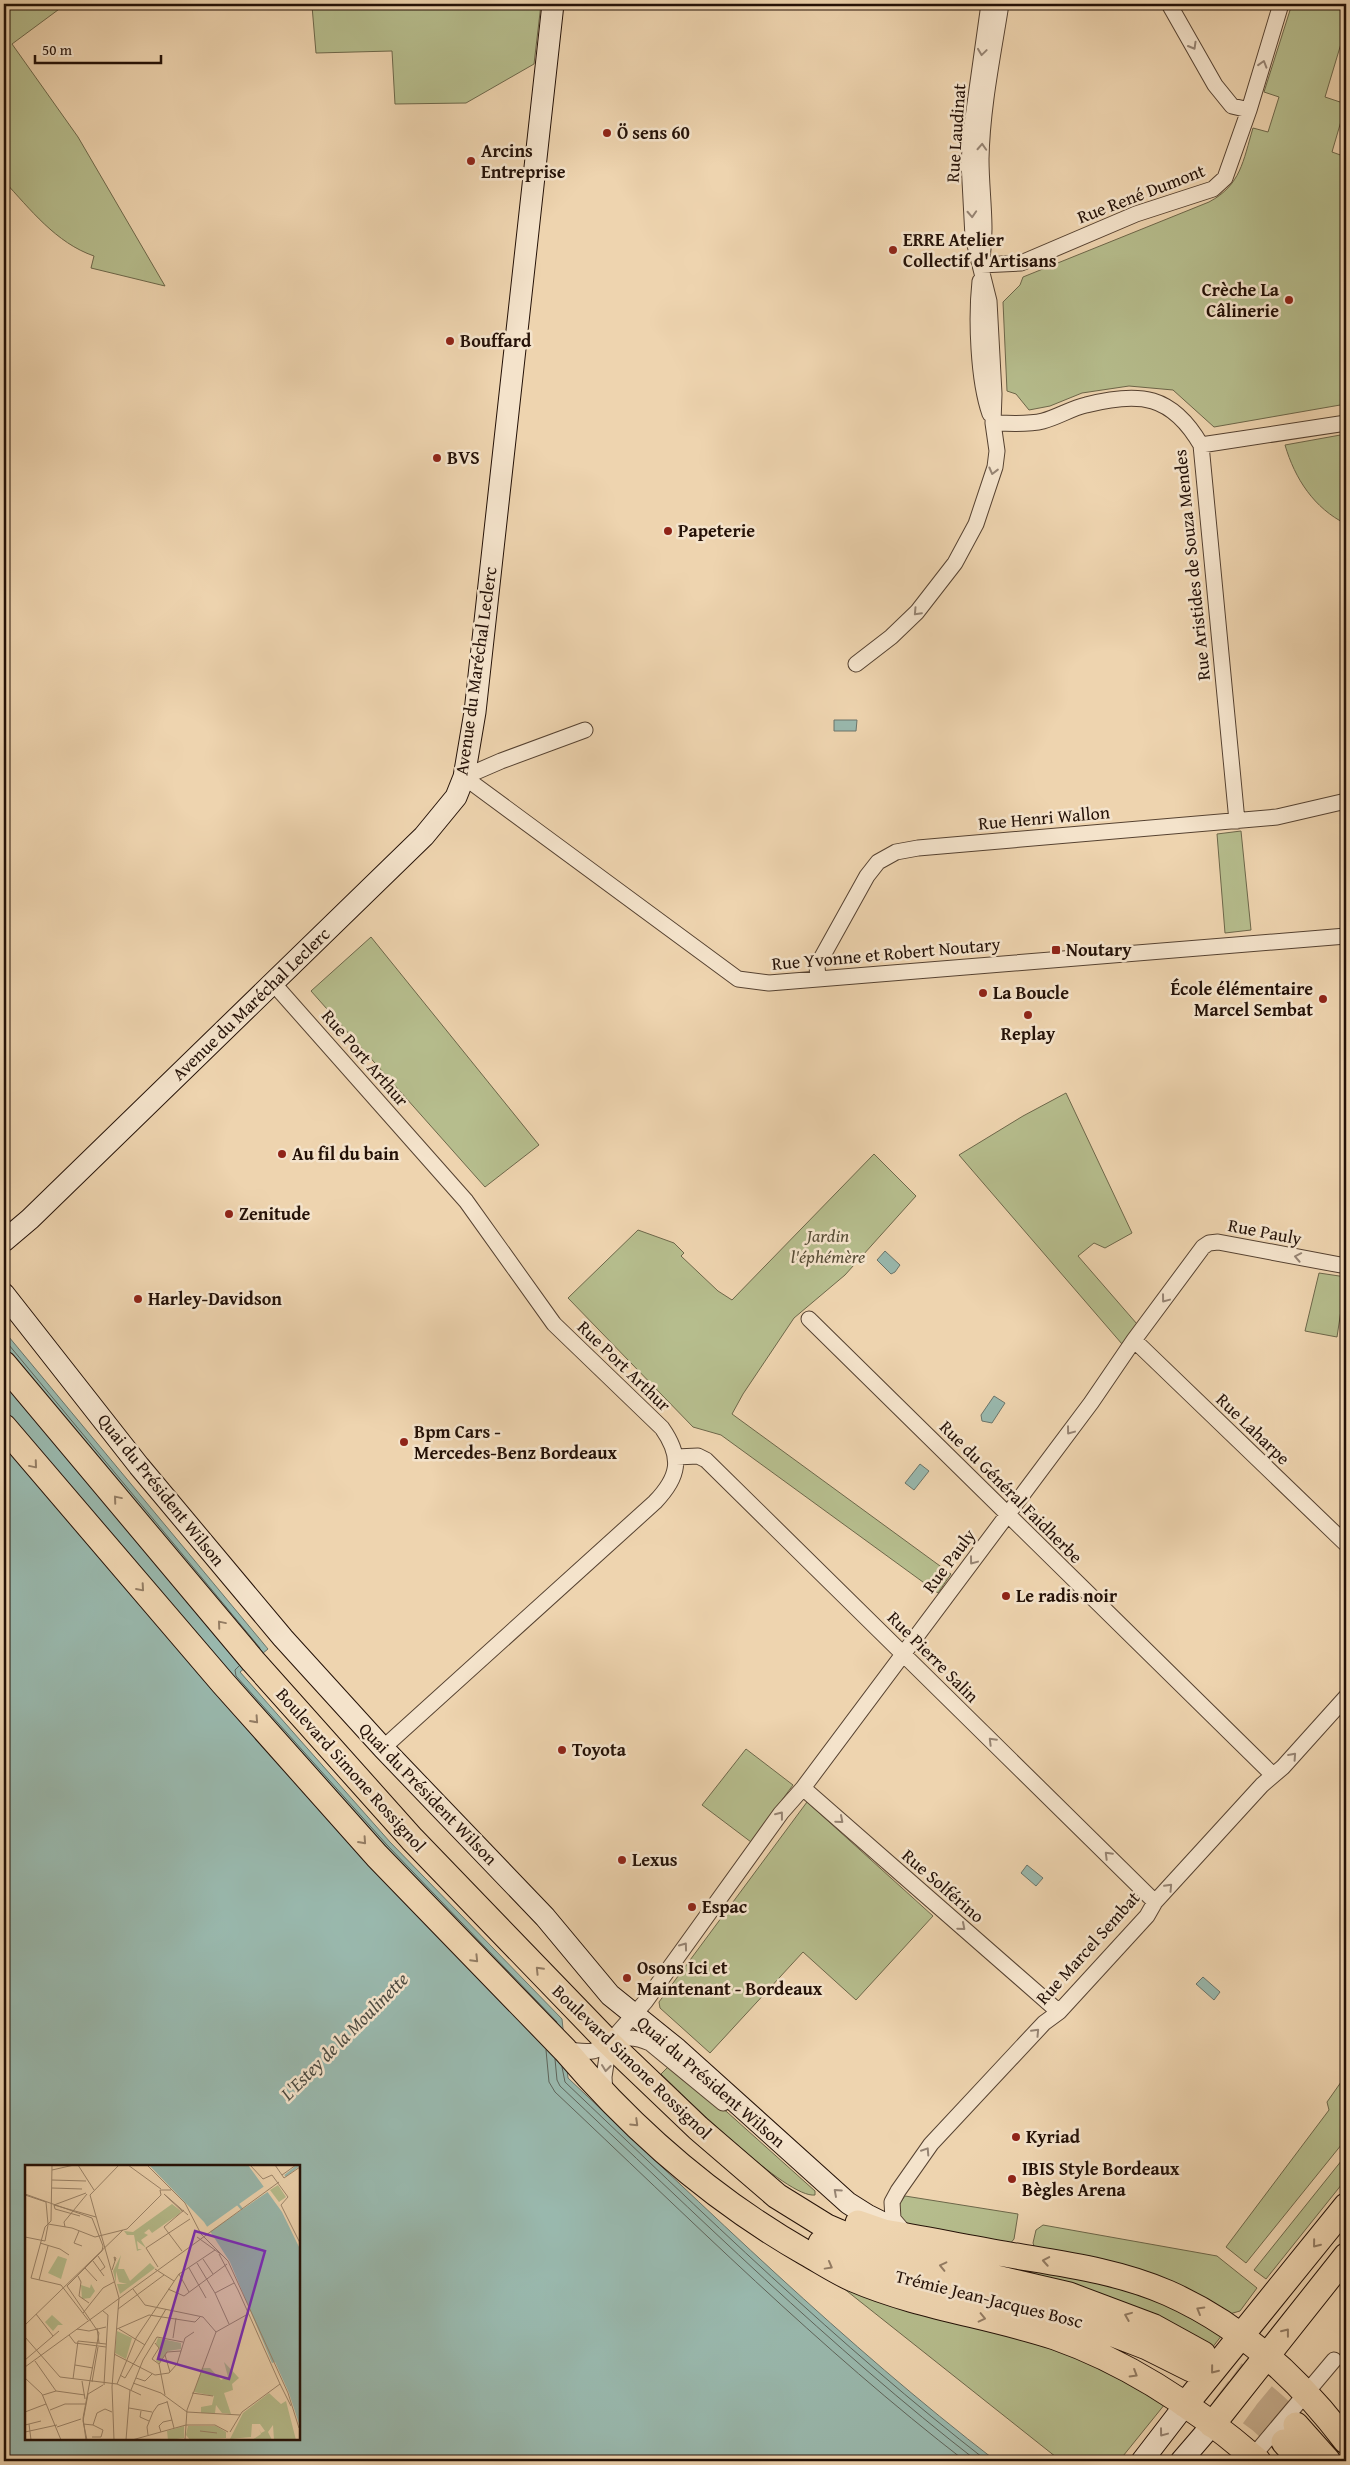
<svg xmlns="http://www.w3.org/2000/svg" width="1350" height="2465" font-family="'Gentium Book Plus',serif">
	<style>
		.green { fill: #b6bd8d; stroke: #6d674a }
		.water { fill: #99b8ad; stroke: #6a756b; fill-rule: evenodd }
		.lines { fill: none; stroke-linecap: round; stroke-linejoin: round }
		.shore { stroke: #5e645a; stroke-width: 1 }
		.primary-tunnel { stroke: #c6ad8d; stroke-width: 25; stroke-dasharray: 25 12; stroke-linecap: butt }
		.street-casing { stroke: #564231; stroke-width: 17 }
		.secondary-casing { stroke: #241107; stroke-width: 23 }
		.primary-casing { stroke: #241107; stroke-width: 27 }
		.street { stroke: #f4e3cb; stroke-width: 15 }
		.secondary { stroke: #f4e3cb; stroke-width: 21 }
		.primary { stroke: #eed4af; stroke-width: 25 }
		.oneway { stroke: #968473 }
		.oneway2 { stroke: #937c63 }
		.poi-dot { fill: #8f2418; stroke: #f4e3cb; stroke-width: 2 }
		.labels { text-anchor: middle; stroke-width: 5; stroke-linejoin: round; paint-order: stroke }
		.poi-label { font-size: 18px; font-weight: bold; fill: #241107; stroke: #f4e3cb; text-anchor: start }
		.street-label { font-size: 18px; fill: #241107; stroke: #f4e3cb }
		.park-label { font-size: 18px; font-style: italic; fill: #574d36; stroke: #f4e3cb }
		.water-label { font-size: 19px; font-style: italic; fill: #4d4b41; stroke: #f4e3cb }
		.inset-river { fill: none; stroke: #99b8ad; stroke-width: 2.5 }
		.inset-road { fill: none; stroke: #9d866c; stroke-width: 1 }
		.view { fill: #7b2cbf; fill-opacity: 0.15; stroke: #7b2cbf; stroke-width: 2.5 }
		.inset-edge { fill: none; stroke: #241107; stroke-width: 2.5 }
	</style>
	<rect width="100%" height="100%" fill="#eed4af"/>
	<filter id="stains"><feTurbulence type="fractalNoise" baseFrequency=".004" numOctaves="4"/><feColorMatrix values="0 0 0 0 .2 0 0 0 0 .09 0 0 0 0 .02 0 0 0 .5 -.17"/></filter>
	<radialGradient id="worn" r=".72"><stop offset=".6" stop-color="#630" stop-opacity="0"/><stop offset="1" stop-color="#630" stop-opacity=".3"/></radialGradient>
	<path class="green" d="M4 4H66L12 44 78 137 165 286 91 268 94 256C56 243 30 209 4 181Z
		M307 4H541L534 64 466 103 395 104 392 51 316 53 312 6Z
		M1292 4H1346V27L1325 97 1346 104 1332 152 1346 157V404L1214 427 1173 390 1129 386 1082 393 1050 406 1029 410 1016 394 1007 391 1003 302 1020 285 1023 277 1209 202C1241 185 1243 161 1253 128L1268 132 1279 97 1264 92Z
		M1346 434V524C1314 508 1295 479 1285 445Z
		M1241 831 1251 930 1225 933 1217 834Z
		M371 937 539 1145 485 1187 311 991Z
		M1066 1093 1132 1233 1105 1248 1094 1243 1078 1256 1137 1324 1122 1344 959 1155 1023 1116Z
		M874 1154 916 1196 845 1275 794 1318 743 1394 732 1414 951 1574 938 1593 721 1435 693 1427 568 1298 638 1230 674 1243 684 1253 681 1256 718 1291 732 1300Z
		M1319 1273 1346 1277 1337 1337 1305 1331Z
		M746 1749 793 1785 751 1842 702 1805Z
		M807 1802 933 1916 856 2000 803 1952 710 2053 660 2008 659 2002Z
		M668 2067 684 2081 727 2112 815 2191V2195C787 2199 685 2097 661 2074Z
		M1346 2075V2139L1246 2263 1226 2247 1329 2110 1327 2102Z
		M1346 2155V2179L1266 2279 1254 2270Z
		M905 2196 1018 2214 1014 2239 1009 2245 915 2231 901 2220 898 2206Z
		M1043 2225 1217 2256 1257 2288 1240 2311 1226 2315 1035 2249 1033 2243 1036 2230Z
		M885 2240 1069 2274 1167 2302 1222 2335 1212 2348Z
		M828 2276 1030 2340 1096 2364 1165 2404 1119 2461H1061Z"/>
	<path class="water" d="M834 720H857L856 731H834Z
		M885 1251 900 1265 895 1272 891 1274 877 1260Z
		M4 1331 268 1649 240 1672 390 1842 562 2019 568 2078C707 2209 844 2344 996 2461H4ZM26 2166H299V2439H26Z
		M994 1396 1005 1403 992 1423 982 1421 981 1415Z
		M920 1464 929 1471 914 1490 905 1483Z
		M1027 1865 1043 1878 1036 1886 1021 1873Z
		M1203 1977 1220 1992 1214 2000 1196 1984Z"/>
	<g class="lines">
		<path class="shore" d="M4 1339 260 1648
			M239 1666 235 1670 236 1676 387 1845 557 2022
			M546 2050 549 2082 555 2092C688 2217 820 2349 965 2461
			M555 2059 557 2080 560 2086C696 2214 830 2347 977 2461
			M562 2067 565 2082C702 2212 838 2345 987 2461"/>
		<path class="primary-tunnel" d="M1203 2354C1238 2373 1267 2397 1296 2425
			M1191 2369 1261 2421 1284 2442"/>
		<g class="street-casing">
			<path id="street" d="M1169 4 1215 85 1232 106 1249 110
				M982 258C987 225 981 193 981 159 982 107 993 55 1001 4
				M981 265 1021 263 1136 214 1213 189 1225 178 1249 110 1281 4
				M980 281C976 318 978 380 990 414
				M993 423C1010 423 1027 425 1043 421 1058 417 1072 408 1086 405 1140 391 1172 395 1201 445L1237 821
				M1201 445 1346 423
				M856 664 891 637 917 612 955 563 976 524 995 467 997 451 993 423 994 394 989 301 973 237 969 162 972 125 989 4
				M585 730 501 761 464 777 738 979 769 983 1346 936
				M818 978 817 966 867 876 878 862 896 852 918 848 1277 817 1346 801
				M273 983 466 1201 554 1324 662 1428C683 1458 679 1477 655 1502L383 1748
				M809 1319 1273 1775
				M1134 1340 1346 1544
				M676 1457 698 1456 706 1460 1155 1902
				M803 1788 1059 2012
				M565 2050C573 2050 585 2053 593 2051 618 2043 622 2031 650 2043L723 2103
				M605 2094 604 2077 609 2043 645 2002 781 1813 803 1788 1091 1403 1134 1340 1203 1247 1209 1243 1218 1242 1346 1266
				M905 2233 893 2219 892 2202 898 2191 931 2144 1044 2023 1059 2012 1147 1916 1155 1902 1262 1785 1283 1767 1346 1697
				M1249 2461 1334 2360"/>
		</g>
		<g class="secondary-casing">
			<path id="secondary" d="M4 1241 30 1219 424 836 456 797 464 777 475 712 553 4
				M4 1294 139 1466 283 1638 383 1748 545 1917 610 1995 677 2049 848 2203 867 2215 885 2224
				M1142 2461 1185 2405
				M1181 2461 1212 2425"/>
		</g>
		<g class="primary-casing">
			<path id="primary" d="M4 1364 253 1661 412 1839 609 2043 698 2128 777 2196 827 2227 862 2242 903 2256 1069 2295 1154 2327 1203 2354
				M4 1427 223 1683 377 1856 565 2050C633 2130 715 2201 806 2253 822 2262 837 2272 853 2279 918 2307 988 2315 1055 2337 1129 2363 1199 2410 1258 2461
				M858 2223 884 2232C926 2239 968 2248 1010 2255 1063 2264 1118 2271 1168 2293 1240 2325 1299 2379 1346 2441
				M821 2243 897 2278 1003 2304 1064 2315 1147 2347 1191 2369
				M1185 2405 1346 2206
				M1212 2425 1346 2256
				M1296 2425 1328 2461
				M1284 2442 1301 2461"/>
		</g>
		<use href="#street" class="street"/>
		<use href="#secondary" class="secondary"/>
		<use href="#primary" class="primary"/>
	</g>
	<defs><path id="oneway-chevron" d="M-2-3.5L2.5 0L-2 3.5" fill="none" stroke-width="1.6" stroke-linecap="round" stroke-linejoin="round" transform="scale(1.25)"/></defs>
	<g class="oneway">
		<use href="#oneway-chevron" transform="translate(1193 46) rotate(60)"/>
		<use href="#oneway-chevron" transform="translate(982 52) rotate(98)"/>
		<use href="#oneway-chevron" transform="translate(1263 64) rotate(-73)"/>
		<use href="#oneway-chevron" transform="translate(982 147) rotate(-87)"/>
		<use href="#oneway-chevron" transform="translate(972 214) rotate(87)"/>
		<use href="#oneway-chevron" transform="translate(993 471) rotate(104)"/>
		<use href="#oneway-chevron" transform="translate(917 612) rotate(133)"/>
		<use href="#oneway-chevron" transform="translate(1298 1257) rotate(-169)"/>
		<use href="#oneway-chevron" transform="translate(1165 1299) rotate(127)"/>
		<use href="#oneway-chevron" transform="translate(1070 1431) rotate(127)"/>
		<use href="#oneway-chevron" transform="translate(973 1561) rotate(127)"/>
		<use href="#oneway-chevron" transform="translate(992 1741) rotate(-135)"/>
		<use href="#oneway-chevron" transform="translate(1293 1756) rotate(-48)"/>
		<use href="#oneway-chevron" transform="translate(780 1815) rotate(-52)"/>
		<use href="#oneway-chevron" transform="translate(840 1820) rotate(41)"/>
		<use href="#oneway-chevron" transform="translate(1108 1855) rotate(-135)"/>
		<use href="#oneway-chevron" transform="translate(1169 1887) rotate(-47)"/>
		<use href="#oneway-chevron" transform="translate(962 1927) rotate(41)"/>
		<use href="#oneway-chevron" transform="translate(684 1946) rotate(-54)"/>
		<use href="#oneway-chevron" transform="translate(1036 2032) rotate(-47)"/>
		<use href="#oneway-chevron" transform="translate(606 2068) rotate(97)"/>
		<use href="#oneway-chevron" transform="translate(926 2151) rotate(-57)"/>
		<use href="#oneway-chevron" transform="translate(837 2192) rotate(-138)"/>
		<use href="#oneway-chevron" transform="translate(1163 2433) rotate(127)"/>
	</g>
	<g class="oneway2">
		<use href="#oneway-chevron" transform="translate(34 1465) rotate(50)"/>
		<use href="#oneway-chevron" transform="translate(117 1499) rotate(-130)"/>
		<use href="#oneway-chevron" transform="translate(141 1588) rotate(49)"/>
		<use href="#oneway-chevron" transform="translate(221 1624) rotate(-130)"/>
		<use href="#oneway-chevron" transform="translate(255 1720) rotate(48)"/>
		<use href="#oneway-chevron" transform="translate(363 1841) rotate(48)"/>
		<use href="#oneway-chevron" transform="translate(475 1959) rotate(46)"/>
		<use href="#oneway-chevron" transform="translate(539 1970) rotate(-134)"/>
		<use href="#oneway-chevron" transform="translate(635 2123) rotate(44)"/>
		<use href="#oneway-chevron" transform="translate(1316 2244) rotate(129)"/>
		<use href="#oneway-chevron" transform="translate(1046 2261) rotate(-170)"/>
		<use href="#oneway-chevron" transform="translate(829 2266) rotate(29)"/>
		<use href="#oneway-chevron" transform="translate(943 2266) rotate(-167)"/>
		<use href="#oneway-chevron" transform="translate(1200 2310) rotate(-150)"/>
		<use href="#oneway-chevron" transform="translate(1128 2316) rotate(-158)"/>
		<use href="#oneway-chevron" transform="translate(982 2318) rotate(13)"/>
		<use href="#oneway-chevron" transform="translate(1286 2332) rotate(-52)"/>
		<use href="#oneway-chevron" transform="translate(1214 2370) rotate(129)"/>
		<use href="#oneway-chevron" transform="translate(1134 2374) rotate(31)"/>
	</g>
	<g class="poi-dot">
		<circle cx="607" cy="133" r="5"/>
		<circle cx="471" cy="161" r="5"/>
		<circle cx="893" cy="250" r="5"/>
		<circle cx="1289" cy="300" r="5"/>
		<circle cx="450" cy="341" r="5"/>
		<circle cx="437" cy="458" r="5"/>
		<circle cx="668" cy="531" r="5"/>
		<rect x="1051" y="945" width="10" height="10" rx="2.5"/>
		<circle cx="983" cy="993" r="5"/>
		<circle cx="1323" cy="999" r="5"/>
		<circle cx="1028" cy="1015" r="5"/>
		<circle cx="282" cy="1154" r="5"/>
		<circle cx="229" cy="1214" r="5"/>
		<circle cx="138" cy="1299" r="5"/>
		<circle cx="404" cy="1442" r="5"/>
		<circle cx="1006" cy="1596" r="5"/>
		<circle cx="562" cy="1750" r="5"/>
		<circle cx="622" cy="1860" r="5"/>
		<circle cx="692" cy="1907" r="5"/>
		<circle cx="627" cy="1978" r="5"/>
		<circle cx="1016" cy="2137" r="5"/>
		<circle cx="1012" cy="2179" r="5"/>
	</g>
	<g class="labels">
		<g class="poi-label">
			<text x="617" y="139">Ö sens 60</text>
			<text x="481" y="157">Arcins<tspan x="481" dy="21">Entreprise</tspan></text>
			<text x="903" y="246">ERRE Atelier<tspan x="903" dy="21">Collectif d'Artisans</tspan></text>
			<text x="1279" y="296" text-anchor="end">Crèche La<tspan x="1279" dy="21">Câlinerie</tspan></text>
			<text x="460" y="347">Bouffard</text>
			<text x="447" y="464">BVS</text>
			<text x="678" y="537">Papeterie</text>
			<text x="1066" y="956">Noutary</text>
			<text x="1313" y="995" text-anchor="end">École élémentaire<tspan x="1313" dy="21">Marcel Sembat</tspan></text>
			<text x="993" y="999">La Boucle</text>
			<text x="1028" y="1040" text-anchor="middle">Replay</text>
			<text x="292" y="1160">Au fil du bain</text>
			<text x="239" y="1220">Zenitude</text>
			<text x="148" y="1305">Harley-Davidson</text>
			<text x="414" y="1438">Bpm Cars -<tspan x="414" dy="21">Mercedes-Benz Bordeaux</tspan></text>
			<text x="1016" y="1602">Le radis noir</text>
			<text x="572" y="1756">Toyota</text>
			<text x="632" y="1866">Lexus</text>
			<text x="702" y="1913">Espac</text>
			<text x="637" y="1974">Osons Ici et<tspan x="637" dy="21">Maintenant - Bordeaux</tspan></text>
			<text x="1026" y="2143">Kyriad</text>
			<text x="1022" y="2175">IBIS Style Bordeaux<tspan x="1022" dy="21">Bègles Arena</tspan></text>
		</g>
		<g class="street-label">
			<text transform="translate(956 133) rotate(-86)" y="6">Rue Laudinat</text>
			<text transform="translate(1141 194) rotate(-21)" y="6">Rue René Dumont</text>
			<text transform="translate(1192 565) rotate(-96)" y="6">Rue Aristides de Souza Mendes</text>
			<text transform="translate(476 671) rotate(-82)" y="6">Avenue du Maréchal Leclerc</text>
			<text transform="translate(1044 818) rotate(-5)" y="6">Rue Henri Wallon</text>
			<text transform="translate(886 954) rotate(-5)" y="6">Rue Yvonne et Robert Noutary</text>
			<text transform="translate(251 1004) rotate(-44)" y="6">Avenue du Maréchal Leclerc</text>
			<text transform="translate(365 1058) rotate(49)" y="6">Rue Port Arthur</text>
			<text transform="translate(1265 1232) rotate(11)" y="6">Rue Pauly</text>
			<text transform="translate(624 1366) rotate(44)" y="6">Rue Port Arthur</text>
			<text transform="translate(1253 1429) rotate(44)" y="6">Rue Laharpe</text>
			<text transform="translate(161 1490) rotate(51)" y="6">Quai du Président Wilson</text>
			<text transform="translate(1011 1492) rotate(45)" y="6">Rue du Général Faidherbe</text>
			<text transform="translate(949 1561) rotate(-53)" y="6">Rue Pauly</text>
			<text transform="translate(933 1657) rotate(45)" y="6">Rue Pierre Salin</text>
			<text transform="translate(351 1770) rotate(48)" y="6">Boulevard Simone Rossignol</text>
			<text transform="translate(428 1794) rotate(46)" y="6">Quai du Président Wilson</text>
			<text transform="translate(943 1886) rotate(41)" y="6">Rue Solférino</text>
			<text transform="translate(1088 1948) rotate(-48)" y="6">Rue Marcel Sembat</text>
			<text transform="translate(632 2062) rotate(44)" y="6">Boulevard Simone Rossignol</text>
			<text transform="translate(711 2082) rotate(41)" y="6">Quai du Président Wilson</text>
			<text transform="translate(989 2299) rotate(14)" y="6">Trémie Jean-Jacques Bosc</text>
		</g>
		<g class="park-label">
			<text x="828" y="1242">Jardin<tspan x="828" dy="21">l'éphémère</tspan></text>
		</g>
		<g class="water-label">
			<text transform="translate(344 2036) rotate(-45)" y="7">L'Estey de la Moulinette</text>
		</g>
	</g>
	<g transform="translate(25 2165)">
		<rect width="275" height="275" fill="#eed4af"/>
		<path d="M253 20 261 32 254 37 245 25ZM147 39 156 46 154 49 127 68 124 64 119 68 123 70 116 75 121 83 112 76 113 84H117L112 86 109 70H102L99 66 108 67ZM96 90 93 104H99L105 116 125 98 130 103 95 129 92 119H102L94 117 91 106V118L88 106ZM33 91 42 94 36 114 23 108ZM66 119 70 126 65 133 57 134 56 120 65 123ZM27 150 38 160H33L28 166 20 157ZM92 166 107 173 101 194 90 188ZM133 173 156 178V184L143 186 134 198 131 196 136 187 131 178ZM199 197 214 213 207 219 208 225 199 228 206 249 197 248 191 240 190 248H176V242L187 240 189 231 169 227 177 203H185L196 215 203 212ZM244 228 256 239 261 236 271 275H249L248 260 243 267 247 275H213H227L236 269 234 264 236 268 240 266 235 259H227L226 272 205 274 218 248ZM159 261V273L143 275 142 266ZM163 261H191L201 267V273L165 275 161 270Z" fill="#b6bd8d"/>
		<path d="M124 0H223L257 47 275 84V262L264 228 250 197 247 198 205 97 179 57Z" fill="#99b8ad"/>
		<path d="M241 20 244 26 183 68 179 64Z" fill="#eed4af"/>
		<path class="inset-river" d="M179 0 228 57 275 152M260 11 274 0"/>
		<path class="inset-road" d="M27 0 26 56 20 62 6 113 36 120 63 155M53 0 69 25M103 0 136 24M122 0 160 38 176 69 203 96 263 228 274 263M225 0 238 14 247 10 263 32 256 40 275 78M250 0 259 13 275 2M27 5 49 0M257 10 271 0M27 15 61 16M27 23 57 24M0 29 67 53 78 81 77 86 42 121 74 168 58 253 61 275M139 29 163 50M0 30 21 37 23 59 47 63 70 72 102 64 136 30M65 30 94 133 87 222 89 275M65 30 94 0M136 30 135 25H146M140 30 158 47M29 40 71 52M29 40 61 28M29 40 30 44 55 51M40 62 39 57 62 29M54 66 49 78 57 81M0 72 20 76 23 60M172 72 197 90M15 78 35 84 44 90M157 86 139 62 159 45M194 89 213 125 255 219 217 247 205 267M73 91 80 102 75 106M178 94 188 109M68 96 79 111M172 98 190 128M133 102 121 83 165 54M60 103 72 116M164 103 181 133M130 104 149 116M87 105 91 93 89 92 90 96M154 109 164 127M53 111 56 117 54 131 64 138M14 115 23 81M108 124 120 140 178 152 191 167M143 124 159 131 202 99M93 144 139 110M78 146 83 150 79 220M58 148 78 123 89 117M11 149 28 171M204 159 190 128 209 118M0 160 98 65M72 163 74 178M52 164 64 166 81 162M92 164 124 150 170 157 176 151M94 164 120 180M44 170 50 178 81 182M0 172 35 212 92 219 116 230M148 173 151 153M53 176 81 179M130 178 134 183 127 194 134 199 140 230M89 189 130 210 144 208 152 199 160 173 169 167M140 190 145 207M0 195 34 166M10 196 31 226M134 199 142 187 156 186M50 200 68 203M0 202 254 17M95 210 100 213 141 144M0 213 17 229 36 275M111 213 120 216 127 209M48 214 53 176M57 216 60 234M67 217 73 182M108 218 136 228 162 247 215 250M92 219 111 173 154 109 190 85M255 219 266 241M106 225 118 195 132 172 158 177M167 228 188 231M18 230 31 226 60 230M142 236 149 263M104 243 127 247M25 245 40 239H60M116 246 115 252 124 256M0 247 21 239M4 259 6 275M58 259 68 260 72 248 80 244 87 247M0 260 16 256M32 262 56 254M175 266 192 268M0 267 32 260M136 267 134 261 138 257 147 255M123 270 122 262 128 247 133 240 142 237M67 272H76L78 265 68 260M17 275H39M62 275 58 256 63 229 78 220M101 275 105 225M107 275 161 260H190L203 267M160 275 162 245 191 167 223 149"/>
		<path class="view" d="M170 66 240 86 204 214 133 194Z"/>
		<rect width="275" height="275" class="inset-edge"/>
	</g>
	<rect width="1350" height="2465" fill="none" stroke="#eed4af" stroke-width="20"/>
	<rect x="5" y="5" width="1340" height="2455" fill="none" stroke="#241107" stroke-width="2.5"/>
	<rect x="10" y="10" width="1330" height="2445" fill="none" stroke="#241107"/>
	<path d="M35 55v8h126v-8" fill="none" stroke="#241107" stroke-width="2.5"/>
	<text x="42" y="55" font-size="15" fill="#241107" stroke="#f4e3cb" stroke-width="4" paint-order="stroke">50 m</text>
	<rect width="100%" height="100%" filter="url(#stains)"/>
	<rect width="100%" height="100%" fill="url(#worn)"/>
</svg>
